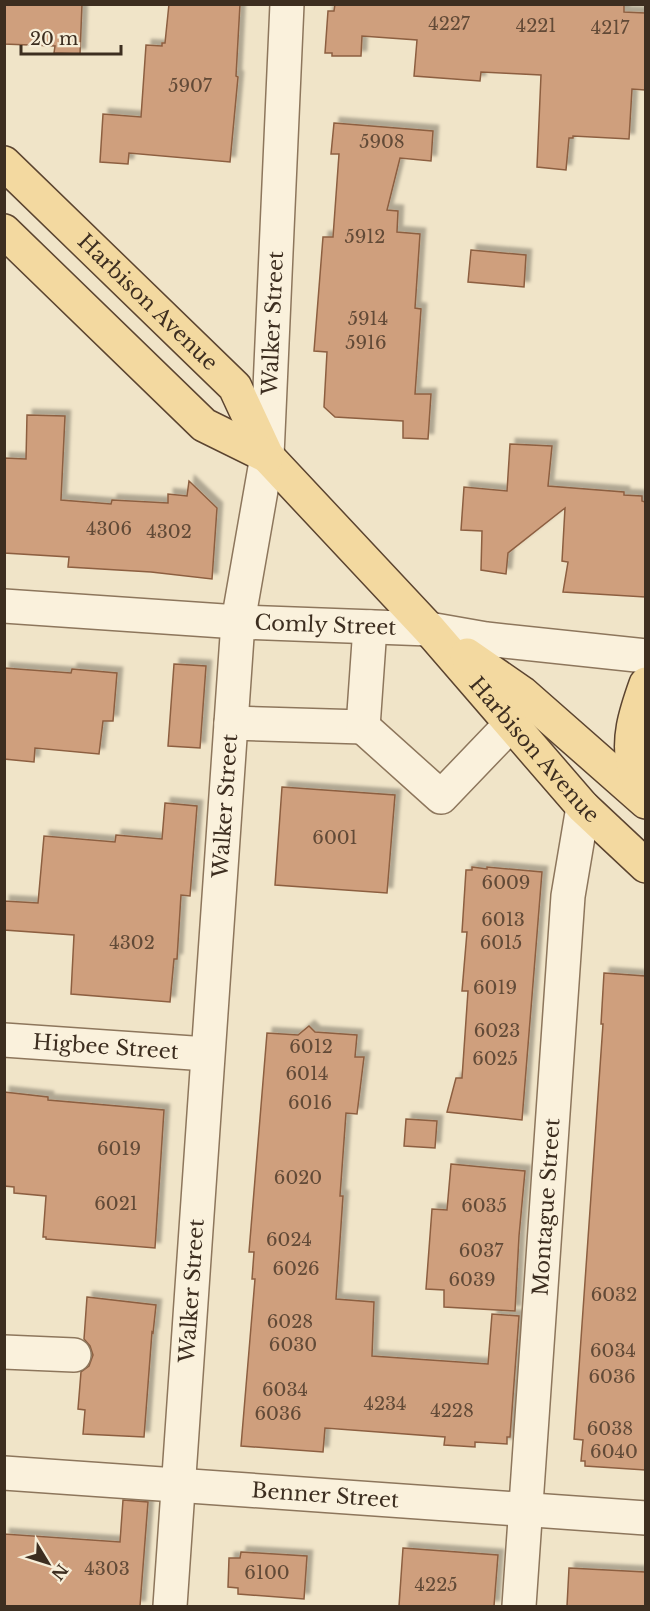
<svg xmlns="http://www.w3.org/2000/svg" width="650" height="1611" font-family="'Libre Baskerville',serif">
	<style>
		.building { fill: #cf9f7d; stroke: #8d5f41; stroke-width: 1.5; filter: url(#shadow) }
		.lines { fill: none; stroke-linecap: round; stroke-linejoin: round }
		.minor-casing { stroke: #8d765c; stroke-width: 36 }
		.major-casing { stroke: #5b4430; stroke-width: 36 }
		.minor { stroke: #faf1dc; stroke-width: 33 }
		.major { stroke: #f3d9a0; stroke-width: 33 }
		.labels { text-anchor: middle; stroke-width: 4.5; stroke-linejoin: round; paint-order: stroke }
		.number-label { font-size: 18px; fill: #624a37 }
		.street-label { font-size: 21px; fill: #3d2e20; stroke: #f7eed8 }
	</style>
	<defs>
		<filter id="shadow"><feDropShadow dx="5.5" dy="-5.5" stdDeviation="1.5" flood-color="#0004"/></filter>
	</defs>
	<rect width="100%" height="100%" fill="#f0e4c8"/>
	<path class="building" d="M4 4H82L80 54 54 53 55 46 4 44Z
		M169 4H240L236 76 238 77 230 162 129 153 128 164 100 162 103 114 141 117 146 45 162 46V43H165Z
		M335 4H624V12L645 13V90L632 89 629 139 573 136V138H569L566 170 537 167 541 75 481 72 480 81 414 76 417 40 362 36 361 56H332V53H325L328 11H334Z
		M334 123 433 131 431 161 400 158 387 210 398 211 397 232 420 234 415 308 421 309 415 394H431L428 439 403 438V421L335 417 324 407 327 352 314 351 323 237H333L339 154H331Z
		M471 250 526 255 524 287 468 282Z
		M27 415 65 416 61 500 111 504 112 500 168 503V494L187 496 189 481 217 508 212 579 151 572 68 567 69 557 4 553V458L26 459Z
		M510 444 552 446 548 486 624 492V495L642 496V501L645 502V597L563 592 568 562 562 561 565 508 508 553 506 574 481 570 482 531 461 530 464 487 507 491Z
		M174 664 206 666 200 748 168 746Z
		M4 668 71 673 72 669 117 673 113 721H103L99 754 35 748 34 762 4 759Z
		M282 787 395 795 387 893 275 885Z
		M165 803 197 806 190 896 181 895 177 959H174L170 1002 71 994 74 935 4 930V901L38 903 44 836 115 842 116 835 162 839Z
		M472 867 487 869V867L542 872 522 1120 447 1112 456 1078H462L468 991H462L467 932H462L466 870H472Z
		M604 973 645 976V1470L585 1466V1461H581L583 1440 574 1439 603 1024H601Z
		M309 1026 315 1032 357 1035 355 1057H364L357 1114 346 1113 340 1196H343L336 1299 374 1302 372 1356 488 1364 492 1314 519 1316 510 1437H507V1444L475 1442V1447L460 1446 444 1445 445 1437 325 1428 323 1452 241 1446 255 1279H252L254 1252H249L267 1033 298 1035Z
		M4 1092 48 1097V1100L164 1110 155 1248 46 1239V1237H43L46 1196 14 1193V1187L4 1186Z
		M406 1119 437 1121 435 1148 404 1146Z
		M451 1164 525 1171 519 1236 515 1311 444 1307V1290L426 1289 432 1209 447 1210Z
		M87 1297 156 1305 153 1333 152 1332 144 1437 83 1434 85 1410 78 1409 81 1372 89 1366 93 1355 90 1346 84 1339Z
		M123 1500 148 1502 140 1606H4V1534L120 1542Z
		M403 1548 498 1555 494 1606H399Z
		M241 1552 307 1556 304 1599 238 1594V1588L228 1587 229 1558H240Z
		M569 1568 645 1572V1606H567Z"/>
	<g class="lines">
		<g class="minor-casing">
			<g id="minor">
				<path id="s1" d="M4 606 238 622 429 629 486 639 646 656"/>
				<path d="M231 723 363 727 370 627"/>
				<path d="M363 727 441 797 511 724"/>
				<path id="s2" d="M4 1040 207 1054"/>
				<path d="M4 1352 74 1355"/>
				<path id="s3" d="M4 1473 646 1518"/>
				<path id="s4" d="M170 1606 238 622 267 456 287 4"/>
				<path id="s5" d="M519 1606 568 896 583 807"/>
			</g>
		</g>
		<g class="major-casing">
			<g id="major">
				<path id="s6" d="M4 163 235 387 267 456 429 629 583 807 646 866"/>
				<path d="M4 231 204 425 267 456"/>
				<path d="M467 655 522 693 646 802"/>
				<path d="M646 684C636 712 626 741 635 771 637 779 642 786 646 793"/>
			</g>
		</g>
		<use href="#minor" class="minor"/>
		<use href="#major" class="major"/>
	</g>
	<g class="labels">
		<g class="number-label">
			<text x="449" y="30">4227</text>
			<text x="536" y="32">4221</text>
			<text x="610" y="34">4217</text>
			<text x="190" y="92">5907</text>
			<text x="382" y="148">5908</text>
			<text x="365" y="243">5912</text>
			<text x="368" y="325">5914</text>
			<text x="366" y="349">5916</text>
			<text x="109" y="535">4306</text>
			<text x="169" y="538">4302</text>
			<text x="335" y="844">6001</text>
			<text x="506" y="889">6009</text>
			<text x="503" y="926">6013</text>
			<text x="132" y="949">4302</text>
			<text x="501" y="949">6015</text>
			<text x="495" y="994">6019</text>
			<text x="497" y="1037">6023</text>
			<text x="311" y="1053">6012</text>
			<text x="495" y="1065">6025</text>
			<text x="307" y="1080">6014</text>
			<text x="310" y="1109">6016</text>
			<text x="119" y="1155">6019</text>
			<text x="298" y="1184">6020</text>
			<text x="116" y="1210">6021</text>
			<text x="484" y="1212">6035</text>
			<text x="289" y="1246">6024</text>
			<text x="481" y="1257">6037</text>
			<text x="296" y="1275">6026</text>
			<text x="472" y="1286">6039</text>
			<text x="614" y="1301">6032</text>
			<text x="290" y="1328">6028</text>
			<text x="293" y="1351">6030</text>
			<text x="613" y="1357">6034</text>
			<text x="612" y="1383">6036</text>
			<text x="285" y="1396">6034</text>
			<text x="385" y="1410">4234</text>
			<text x="452" y="1417">4228</text>
			<text x="278" y="1420">6036</text>
			<text x="610" y="1435">6038</text>
			<text x="614" y="1458">6040</text>
			<text x="107" y="1575">4303</text>
			<text x="267" y="1579">6100</text>
			<text x="436" y="1591">4225</text>
		</g>
		<g class="street-label">
			<text dy="7" stroke="none"><textPath href="#s6" startOffset="200">Harbison Avenue</textPath></text>
			<text dy="7" stroke="none"><textPath href="#s4" startOffset="1288">Walker Street</textPath></text>
			<text dy="7" stroke="none"><textPath href="#s1" startOffset="322">Comly Street</textPath></text>
			<text dy="7" stroke="none"><textPath href="#s6" startOffset="795">Harbison Avenue</textPath></text>
			<text dy="7" stroke="none"><textPath href="#s4" startOffset="802">Walker Street</textPath></text>
			<text dy="7" stroke="none"><textPath href="#s2" startOffset="102">Higbee Street</textPath></text>
			<text dy="7" stroke="none"><textPath href="#s5" startOffset="400">Montague Street</textPath></text>
			<text dy="7" stroke="none"><textPath href="#s4" startOffset="316">Walker Street</textPath></text>
			<text dy="7" stroke="none"><textPath href="#s3" startOffset="322">Benner Street</textPath></text>
		</g>
	</g>
	<rect width="650" height="1611" fill="none" stroke="#3d2e20" stroke-width="12"/>
	<g transform="translate(48 1563) rotate(128)" stroke="#f7eed8" stroke-width="4.5" paint-order="stroke">
	<path d="M0-4.5L10 22L0 15L-10 22Z" fill="#3d2e20"/>
	<text y="-9" font-size="16" font-weight="bold" text-anchor="middle" fill="#3d2e20">N</text>
	</g>
	<path d="M21 45v9h100v-9" fill="none" stroke="#3d2e20" stroke-width="3"/>
	<text x="30" y="45" font-size="18" fill="#3d2e20" stroke="#f7eed8" stroke-width="4.5" paint-order="stroke">20 m</text>
</svg>
